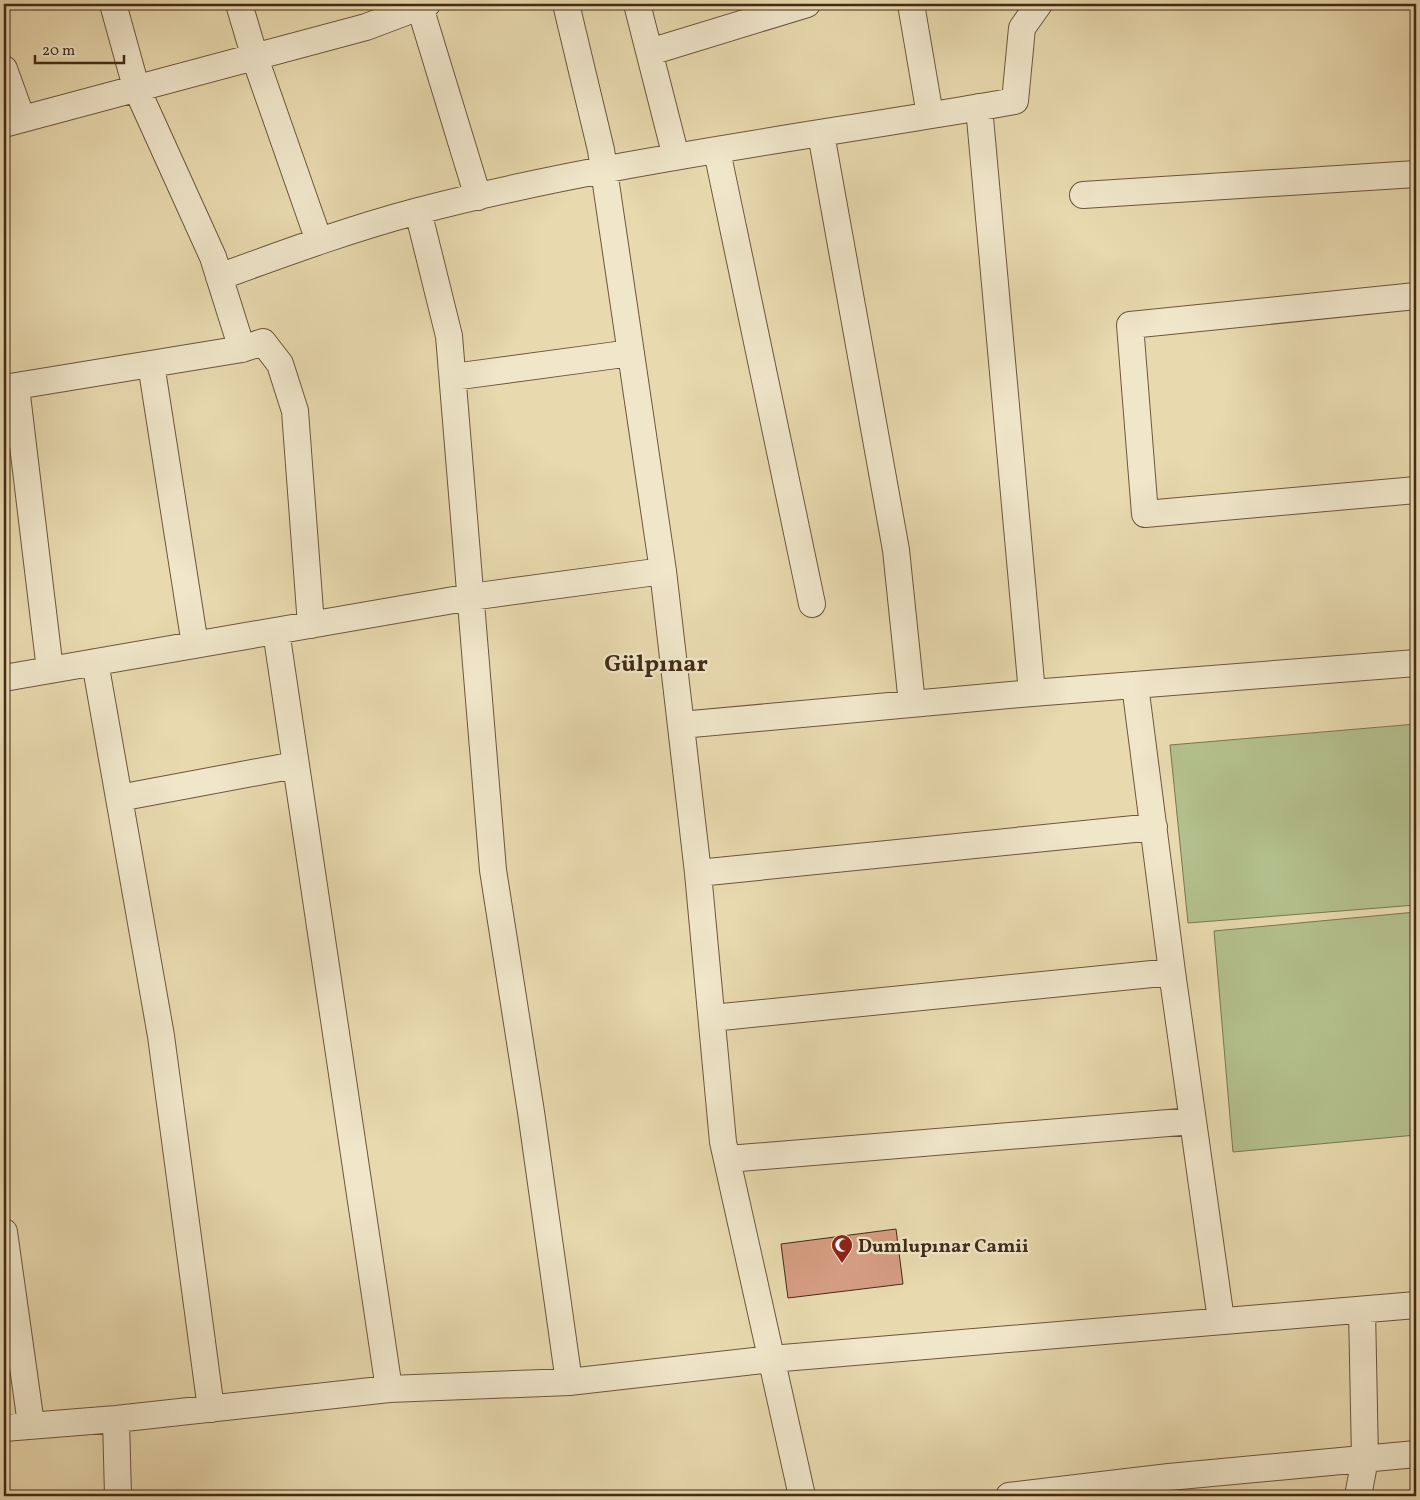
<svg xmlns="http://www.w3.org/2000/svg" width="1420" height="1500" font-family="Vollkorn,serif">
	<style>
		.green { fill: #b3c08d; stroke: #7a7652 }
		.building { fill: #d59d82; stroke: #422b16 }
		.lines { fill: none; stroke-linecap: round; stroke-linejoin: round }
		.minor-casing { stroke: #6c563c; stroke-width: 28 }
		.minor { stroke: #f0e6ca; stroke-width: 26 }
		.labels { text-anchor: middle; stroke-width: 4.5; stroke-linejoin: round; paint-order: stroke }
		.poi-label { font-size: 19px; font-weight: bold; fill: #422b16; stroke: #f0e6ca; text-anchor: start }
		.district-label { font-size: 24px; font-weight: bold; fill: #422b16; stroke: #f0e6ca }
	</style>
	<rect width="100%" height="100%" fill="#e8d9ae"/>
	<filter id="stains"><feTurbulence type="fractalNoise" baseFrequency=".004" numOctaves="4"/><feColorMatrix values="0 0 0 0 .2 0 0 0 0 .09 0 0 0 0 .02 0 0 0 .5 -.17"/></filter>
	<radialGradient id="worn" r=".72"><stop offset=".6" stop-color="#630" stop-opacity="0"/><stop offset="1" stop-color="#630" stop-opacity=".3"/></radialGradient>
	<path class="green" d="M1416 724V905L1188 923 1170 745Z
		M1416 912V1135L1233 1152 1214 931Z"/>
	<path class="building" d="M896 1229 903 1284 788 1298 781 1244Z"/>
	<g class="lines">
		<g class="minor-casing">
			<path id="minor" d="M113 4 136 87 213 257 242 349
				M239 4 255 58 319 241
				M566 4 601 150 663 571 698 873 723 1142 802 1496
				M637 4 676 157
				M911 4 930 115
				M420 7 478 197
				M650 52 807 4
				M4 69 22 119
				M979 107 1032 693
				M4 124 366 27 427 4
				M821 134 896 550 912 704
				M717 151 812 604
				M1083 195 1416 174
				M418 211 449 336 493 870 531 1112 569 1382
				M219 277C285 253 350 229 418 211 613 160 817 136 1015 101L1022 28 1039 4
				M1416 296 1130 325 1145 514 1416 490
				M151 364 195 645
				M453 377 631 353
				M16 387 50 670
				M4 388 242 349 263 342 280 364 295 411 311 625
				M276 631 389 1389
				M95 662 161 1036 211 1409
				M4 678 471 597 663 571
				M1135 685 1172 972 1221 1320
				M681 725 1032 693 1416 663
				M119 798 295 765
				M698 873 1154 827
				M712 1018 1172 972
				M728 1159 1193 1121
				M4 1232 31 1424
				M116 1419 118 1496
				M4 1428 116 1419 389 1389 569 1382 771 1359 1416 1305
				M1009 1496 1169 1477 1416 1454
				M1358 1496 1365 1459 1362 1310"/>
		</g>
		<use href="#minor" class="minor"/>
	</g>
	<defs>
		<g id="mosque-pin" transform="scale(1.125)"><path d="M0 17L-7.5 6A9.5 9.5 0 1 1 7.5 6Z" fill="#8f2418" stroke="#f0e6ca"/><path d="M3.5-4.9A6 6 0 1 0 3.5 4.9A5 5 0 1 1 3.5-4.9Z" fill="#fff"/></g>
	</defs>
	<g fill-rule="evenodd">
		<use href="#mosque-pin" x="842" y="1245"/>
	</g>
	<g class="labels">
		<g class="poi-label">
			<text x="858" y="1252">Dumlupınar Camii</text>
		</g>
		<g class="district-label">
			<text x="656" y="671">Gülpınar</text>
		</g>
	</g>
	<rect width="1420" height="1500" fill="none" stroke="#e8d9ae" stroke-width="20"/>
	<rect x="5" y="5" width="1410" height="1490" fill="none" stroke="#422b16" stroke-width="2.5"/>
	<rect x="10" y="10" width="1400" height="1480" fill="none" stroke="#422b16"/>
	<path d="M35 55v8h89v-8" fill="none" stroke="#422b16" stroke-width="2.5"/>
	<text x="42" y="55" font-size="15" fill="#422b16" stroke="#f0e6ca" stroke-width="4" paint-order="stroke">20 m</text>
	<rect width="100%" height="100%" filter="url(#stains)"/>
	<rect width="100%" height="100%" fill="url(#worn)"/>
</svg>
